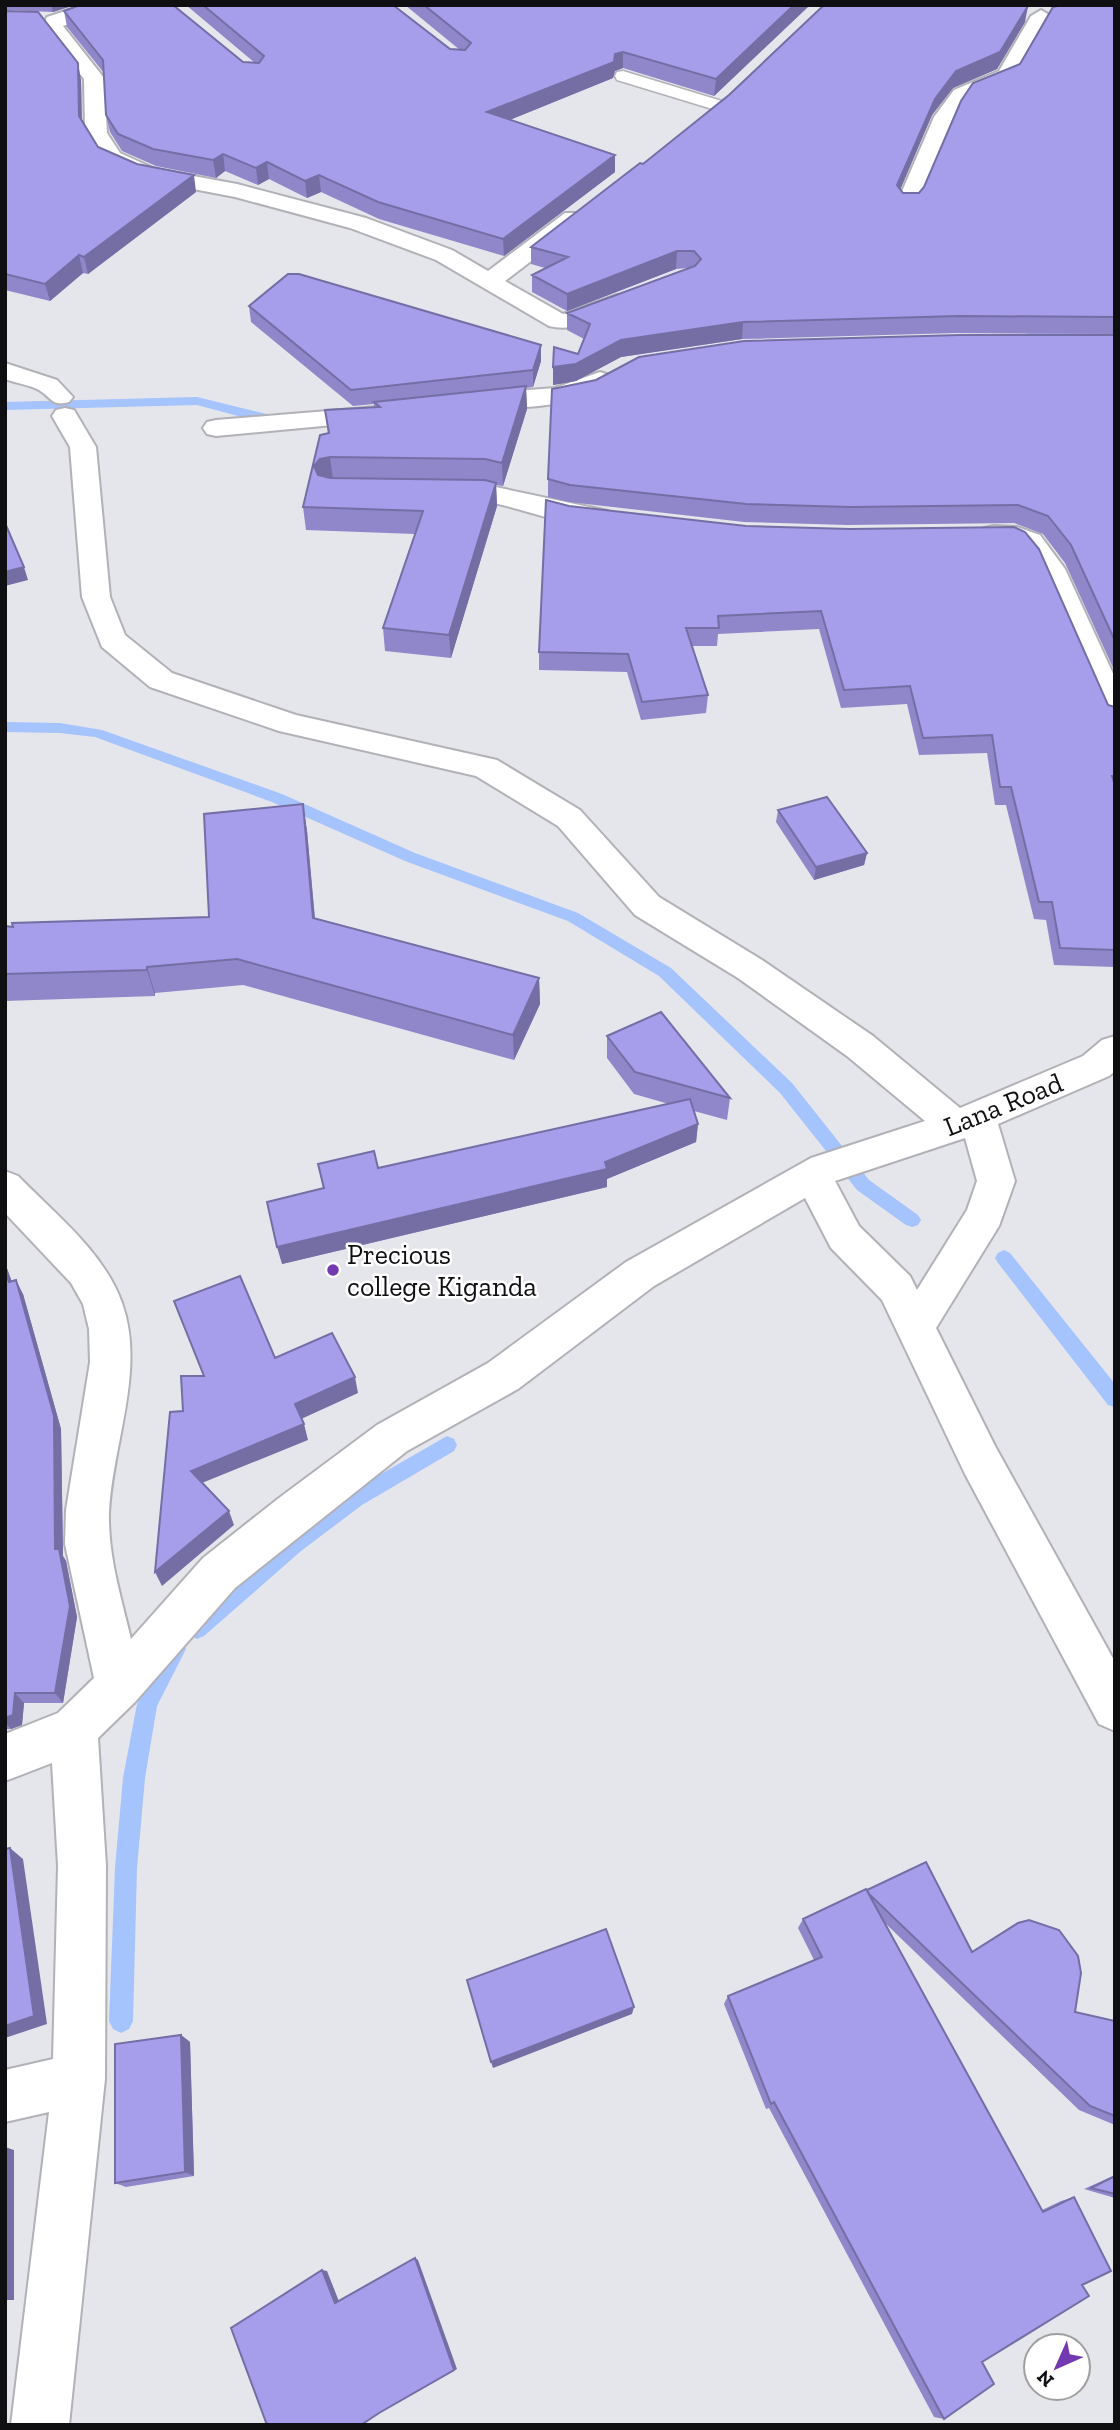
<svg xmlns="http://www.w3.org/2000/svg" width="1120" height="2430" font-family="'Zilla Slab',serif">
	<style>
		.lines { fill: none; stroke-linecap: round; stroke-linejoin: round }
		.stream { fill: #a5c3fd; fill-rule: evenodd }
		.lane-casing { stroke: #b1b1b7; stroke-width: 3 }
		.street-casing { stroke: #b1b1b7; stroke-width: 4 }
		.lane { fill: #fff; fill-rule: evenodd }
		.street { fill: #fff; fill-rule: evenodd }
		.wall { fill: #8f87ca }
		.shaded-wall { fill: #746ea4 }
		.building { fill: #a69deb; stroke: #746ea4; stroke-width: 2 }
		.poi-dot { fill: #7339b0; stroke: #fff; stroke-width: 2.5 }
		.labels { text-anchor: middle; stroke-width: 5; stroke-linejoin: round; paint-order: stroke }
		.street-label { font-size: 28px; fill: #0f0e11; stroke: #fff }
		.poi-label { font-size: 28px; fill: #0f0e11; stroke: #fff; text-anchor: start }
	</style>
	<rect width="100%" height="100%" fill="#e5e5ec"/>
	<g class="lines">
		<path class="stream" d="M1031 331H1115V337L1027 336V332Z
			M197 397 279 417 273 421 253 420 197 405 5 410V402Z
			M5 722 60 723 102 730 282 794 415 853 578 913 671 968 792 1083 869 1180 918 1215 921 1220 918 1225 912 1227 906 1225 857 1190 780 1093 659 976 568 921 405 861 272 802 95 737 60 733 5 732Z
			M1004 1250 1010 1253 1115 1384V1407L1108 1405 998 1263 995 1258 998 1253Z
			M447 1436 454 1439 457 1445 454 1451 362 1505 301 1551 204 1636 197 1639 190 1636 187 1629 190 1622 287 1537 348 1493Z
			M176 1639 183 1642 186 1649 157 1706 145 1778 137 1868 133 2021 129 2029 121 2033 113 2029 109 2021 115 1868 123 1778 137 1704 169 1642Z"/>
		<g class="lane-casing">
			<path id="lane" d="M623 71 725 102 728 106 719 111 617 80 615 76 617 72Z"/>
		</g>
		<g class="street-casing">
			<path id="street" d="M84 5H115L112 9 63 26 104 78 107 133 120 153 155 169 237 184 366 218 452 250 488 271 565 213H581L584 218 581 223 505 281 563 314 617 295 626 297 629 302 626 307C601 317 576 333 549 326L436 260 350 228 235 197 141 179 104 163 85 133 84 79 43 26 47 17Z
				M1041 10 1051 16 1014 79 968 98 956 117 919 203 916 208H900L897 203 934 117 954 90 999 71 1031 16Z
				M5 363 57 380 73 397 69 402C52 407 52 398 39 390 30 385 16 383 5 379Z
				M600 372 609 375 613 380C593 408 507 408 475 410L466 407 462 402 466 397 475 394 555 388Z
				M377 407 386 410 390 415 386 420 216 436 207 434 203 428 207 422 216 420Z
				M65 408 74 410 96 447 110 597 125 635 172 673 296 715 497 760 580 810 659 897 762 960 873 1036 960 1108 1083 1056 1102 1040 1115 1036V1071L1109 1076 998 1124 1015 1181 999 1226 936 1328 995 1446 1115 1662V1731L1099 1724 965 1474 882 1300 831 1248 805 1198 654 1286 518 1389 407 1451 235 1588 135 1702 98 1738 106 1866 105 2079 69 2425H11L49 2112 5 2122V2070L53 2059 58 1866 52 1763 5 1781V1734L58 1713 94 1678 65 1544 66 1510 90 1362 89 1329 83 1304 71 1283 5 1213V1171L18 1176C55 1214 104 1252 122 1303 146 1370 112 1445 109 1513 108 1556 121 1597 131 1639L203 1558 279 1498 377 1425 488 1363 626 1262 811 1158 925 1121 847 1056 738 978 635 915 558 826 476 776 279 731 150 687 102 647 82 597 70 447 52 416 56 410ZM965 1138 977 1181 967 1210 917 1290 910 1276 859 1226 835 1181Z
				M444 485H486L608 511 612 517 608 523C574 531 523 508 489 502 471 498 452 503 434 499L430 493 434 487Z
				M994 526 1017 527 1040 535 1065 569 1115 678V724L1104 721 1100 714C1085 679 1047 568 1021 548 1011 540 996 543 984 540L980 534 984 528Z"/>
		</g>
		<use href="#lane" class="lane"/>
		<use href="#street" class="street"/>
	</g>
	<path class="wall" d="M5 5H75L53 12 5 10Z
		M186 5H393L450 49 460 50 405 5H810L714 96 623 68 615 71 613 78 510 120 615 155V172L504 256 379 219 321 192 307 198 269 179 258 185 225 171 216 178 156 166 122 151 110 132 106 115 104 73 67 27 64 11 243 62 255 63Z
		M1115 5V334L956 333 742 339 621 357 576 381 553 385V367L578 354 584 339 567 330V313L688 268 676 269 567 311 532 292V275L545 268 531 264V247L643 164 729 95 1025 22 997 69 953 88 932 115 900 189 903 193H919L1020 64Z
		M5 11 81 80 82 122 98 147 196 192 88 274 83 273 50 301 5 290Z
		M249 306 541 345V361L533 387 526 388 527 409 503 486 496 485 497 506 451 658 385 651 383 628 415 534 306 530 303 507 328 433 325 410 374 408V404L353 406 251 322Z
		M1115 335V672L1065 563 1043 534 1014 523 847 525 744 522 569 502 548 497V479Z
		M546 500 1115 707V967L1054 965 1046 920 1034 919 1006 805H995L987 753 919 755 907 704 841 708 819 629 718 634 717 646H692L708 695 706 713 641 720 627 672 539 670V652Z
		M303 804 307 831 315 918 539 978 540 1004 514 1060 243 985 155 993V996L5 1001V926L13 927 209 917Z
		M778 810 867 853 864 865 814 880 776 822Z
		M607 1036 730 1098 727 1120 694 1111 698 1124 696 1142 607 1179V1187L282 1264 323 1188 318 1164 378 1168 669 1104 634 1094 607 1058Z
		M5 1263 12 1282 23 1294 61 1429 63 1556 66 1561 77 1617 63 1703H24L22 1725 11 1729H5Z
		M866 1889 1075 2012 1115 2021V2125L1079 2110 885 1923 1042 2210 1061 2201 1074 2197 1082 2285 982 2362 944 2419 934 2417 769 2108 766 2109 724 2004 728 1996 814 1960 798 1928 803 1919Z
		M181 2035 190 2042 194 2176 126 2187 115 2183Z
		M1115 2175V2198L1084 2189Z"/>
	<path class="shaded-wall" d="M51 5H75L53 12Z
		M794 5H810L714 96 716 79Z
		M1028 6 1025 22 997 69 953 88 932 115 895 202 897 185 935 99 956 71Z
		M623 52V68L615 71 613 78 487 129V112L615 54Z
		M78 63 81 80 82 133 79 116Z
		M223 154 225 171 216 178 213 160Z
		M615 155V172L504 256 503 239Z
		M267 162 269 179 258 185 256 168Z
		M194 175 196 192 88 274 84 257Z
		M319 175 321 192 307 198 305 181Z
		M677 251 676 269 567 311V294Z
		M79 255 83 273 50 301 45 284Z
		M743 322 742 339 621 357 576 381 553 385V367L621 340Z
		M541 345V361L533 387V370Z
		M526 386 527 409 503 486 502 463Z
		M330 457 333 480 317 490 314 466 320 459Z
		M496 483 497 506 451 658 449 635Z
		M24 567 28 580 5 586V572Z
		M303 804 307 831 317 944 313 918Z
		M867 853 864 865 814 880 816 867Z
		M147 967 155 993V996L147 970Z
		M539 978 540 1004 514 1060 513 1035Z
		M698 1124 696 1142 607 1179V1187L282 1264 277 1247 605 1162Z
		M5 1263 17 1296 9 1282 5 1271Z
		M16 1280 23 1294 61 1429 63 1556 66 1561 77 1617 63 1703 55 1693V1549Z
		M355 1377 358 1393 299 1420 295 1404Z
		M304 1424 308 1440 197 1485 191 1471Z
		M229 1511 234 1525 162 1586 155 1572Z
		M15 1693 24 1703 22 1725 11 1729 5 1722V1718Z
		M10 1848 23 1859 47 2024 5 2038Z
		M634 2007 632 2014 493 2068 491 2062Z
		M181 2035 190 2042 194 2176 185 2172Z
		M5 2147 14 2150V2300H5Z
		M415 2258 418 2260 457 2369 383 2411 361 2425Z
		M322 2270 327 2271 340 2304 335 2303Z"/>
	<path class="building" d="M80 5H173L243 62 259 63 264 56 203 5H393L450 49 465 50 471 43 424 5H794L716 79 623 52 615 54 614 62 487 112 615 155 503 239 378 202 319 175 305 181 267 162 256 168 223 154 213 160 153 149 118 134 106 115 103 60 64 11Z
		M824 5 1028 6 1000 52 956 71 935 99 897 185 903 193H919L924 187 961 101 973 83 1020 64 1053 7 1062 5H1115V317L959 316 743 322 621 340 576 364 553 367 554 347 578 354 590 324 567 313 695 266 701 259 694 251H677L567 294 532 275 568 257 531 247 640 163 643 164 729 95Z
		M5 11 38 12 78 63 79 116 98 147 137 164 194 175 84 257 79 255 45 284 5 274Z
		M288 274H299L541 345 533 370 351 390 249 306Z
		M960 335H1115V641L1071 545 1048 516 1018 505 850 507 746 504 570 485 548 479 552 389 596 380 639 357 744 341Z
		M526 386 502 463 485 459 330 457 320 459 314 466 318 475 330 478 485 480 496 483 449 635 383 628 423 511 303 507 320 435 329 433 325 410 380 407 374 402Z
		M546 500 569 506 746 526 850 529 1014 527 1025 532 1039 549 1108 705 1115 707V776H1112L1115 785V950L1060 948 1052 902H1039L1011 787H1000L992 735 923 738 910 686 844 690 821 611 718 616 719 628H686L708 695 642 702 628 654 539 652Z
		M5 523 24 567 5 572Z
		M827 797 867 853 816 867 778 810Z
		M303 804 313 918 539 978 513 1035 237 959 147 967V970L5 974V926L13 927 12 923 209 917 204 814Z
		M661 1012 730 1098 635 1072 607 1036Z
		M690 1099 698 1124 605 1162 607 1169 277 1247 267 1202 324 1188 318 1164 374 1151 378 1168Z
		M5 1271 9 1282 16 1280 54 1416 55 1549H59L70 1606 55 1693H15L13 1715 5 1718Z
		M240 1276 275 1358 332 1333 355 1377 295 1404 304 1424 191 1471 229 1511 155 1572 170 1412 183 1411 181 1376H204L174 1301Z
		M10 1848 34 2016 5 2026V1849Z
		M926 1862 972 1952 1018 1923 1029 1920 1059 1930 1078 1956 1081 1973 1075 2012 1115 2021V2116L1090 2106 869 1894 867 1890Z
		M866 1889 1043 2212 1074 2197 1111 2271 1082 2285 1089 2296 982 2362 994 2384 944 2419 774 2102 771 2104 728 1996 822 1957 803 1919Z
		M606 1929 634 2007 491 2062 467 1980Z
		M181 2035 185 2172 115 2183V2044Z
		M1115 2176V2194L1091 2188Z
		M415 2258 454 2370 379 2413 361 2425H267L231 2328 322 2270 335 2303Z"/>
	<circle class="poi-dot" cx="333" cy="1270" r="7"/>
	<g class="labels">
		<g class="street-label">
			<text transform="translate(1003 1104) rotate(-22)" y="10">Lana Road</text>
		</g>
		<g class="poi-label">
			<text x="347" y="1264">Precious<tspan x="347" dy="32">college Kiganda</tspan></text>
		</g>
	</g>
	<rect width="1120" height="2430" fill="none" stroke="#0f0e11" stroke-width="14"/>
	<g transform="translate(1057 2367) rotate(225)"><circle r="33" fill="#ffffff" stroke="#9f9fa0" stroke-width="2"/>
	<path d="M0-5L12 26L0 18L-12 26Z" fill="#7339b0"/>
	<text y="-10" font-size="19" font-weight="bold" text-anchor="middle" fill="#0f0e11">N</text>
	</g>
</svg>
